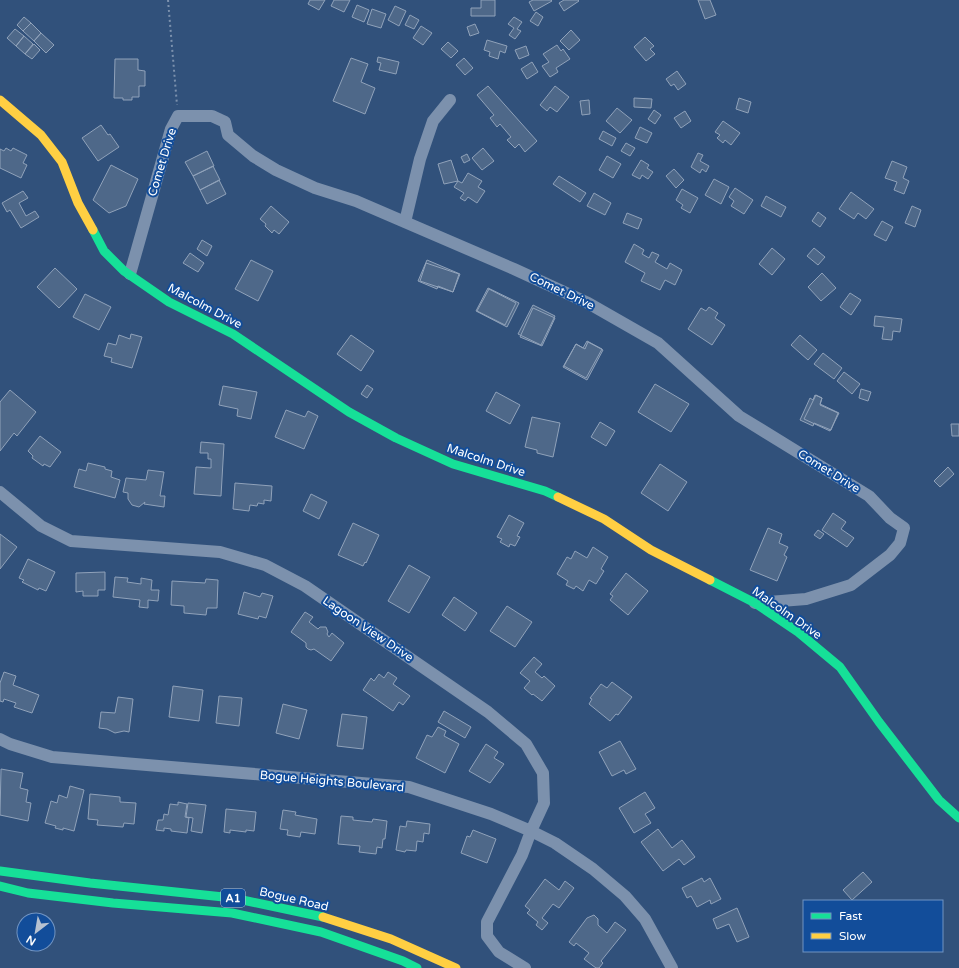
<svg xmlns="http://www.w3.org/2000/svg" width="959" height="968" font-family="'Varela Round',sans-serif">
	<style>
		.building { fill: #4e6889; stroke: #90a2ba }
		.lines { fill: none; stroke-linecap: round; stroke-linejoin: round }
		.path { stroke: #7c91ad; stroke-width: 2; stroke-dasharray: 2 3; stroke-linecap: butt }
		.street { stroke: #7c91ad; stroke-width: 12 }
		.fast { stroke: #16e098; stroke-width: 9 }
		.slow { stroke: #ffcf43; stroke-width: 9 }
		.labels { text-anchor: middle; stroke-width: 4; stroke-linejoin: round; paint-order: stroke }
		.shield { fill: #124d9a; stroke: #b8cae1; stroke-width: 1 }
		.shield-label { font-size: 11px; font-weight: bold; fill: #fff }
		.street-label { font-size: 12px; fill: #fff; stroke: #124d9a }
	</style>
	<rect width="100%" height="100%" fill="#31517b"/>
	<path class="building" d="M310 0H325L319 10 308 4Z
		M334 0H350L344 12 331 6Z
		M481 0H495V16H471V8H481Z
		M533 0H551L552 1 534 11 529 2Z
		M564 0H578L579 1 564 11 559 3Z
		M698 0H710L716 15 705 19Z
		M357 5 369 10 364 22 352 17Z
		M395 6 406 11 399 26 388 20Z
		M372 9 386 14 381 28 367 24Z
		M536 12 543 17 538 26 530 21Z
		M410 15 419 20 414 29 405 25Z
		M24 17 31 23 23 31 17 25Z
		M514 17 522 22 517 29 521 31 515 39 509 35 514 28 508 24Z
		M31 23 41 33 34 41 23 31Z
		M475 24 479 33 470 36 467 27Z
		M421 26 432 33 423 45 413 38Z
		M15 29 24 36 16 46 7 38Z
		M571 30 580 40 569 50 560 41Z
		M41 33 54 45 46 53 34 41Z
		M24 36 33 44 25 54 16 46Z
		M645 37 654 46 650 49 655 54 646 61 634 47Z
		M487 40 507 46 505 53 500 51 498 59 489 56 490 52 484 50Z
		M448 42 458 51 451 58 441 49Z
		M34 44 40 50 32 59 25 54Z
		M557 45 561 51 563 49 570 59 556 68 558 72 550 77 542 66 549 62 543 54Z
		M526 46 529 55 519 59 515 50Z
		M378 57 399 62 396 74 379 70 381 63 377 62Z
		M351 58 368 64 361 82 375 88 365 114 333 101Z
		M464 58 473 68 465 75 456 65Z
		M115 59H138V70L145 71V86H139V97H132V100H123V98H114Z
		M532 62 538 72 527 79 521 69Z
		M677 71 686 84 678 90 674 84 671 86 666 79Z
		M488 86 537 141 525 152 519 144 515 148 507 140 511 137 500 124 497 127 490 118 494 115 477 95Z
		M555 86 569 97 557 112 550 107 547 111 540 105Z
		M634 98 652 99 651 108 634 107Z
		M739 98 751 102 748 113 736 109Z
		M589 100 590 114 582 115 580 101Z
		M617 108 632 120 620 133 606 121Z
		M654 110 661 115 655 124 648 119Z
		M685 111 691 121 681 128 674 118Z
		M723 121 740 133 731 145 725 140 723 143 717 138 720 135 715 132Z
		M101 125 108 135 110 134 119 147 98 161 82 138Z
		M640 127 652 133 647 143 635 138Z
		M603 131 616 138 612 146 599 139Z
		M626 143 635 148 630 156 621 151Z
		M6 148 11 151 13 148 27 155 23 163 27 165 21 178 0 168V149L4 151Z
		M483 148 494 161 482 170 472 158Z
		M207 151 214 166 193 176 185 162Z
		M698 153 703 155 700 161 709 166 706 172 702 169 700 173 691 167Z
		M467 154 470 160 464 163 461 157Z
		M607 156 621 164 613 178 599 170Z
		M451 160 458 181 444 184 438 164Z
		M641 160 649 165 647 168 653 172 648 179 642 175 640 179 632 175Z
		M892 161 907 167 903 178 909 181 904 194 894 190 897 182 885 178Z
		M111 165 138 179 126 206 109 213 93 200Z
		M213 166 220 180 200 190 193 176Z
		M674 169 684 180 676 188 666 176Z
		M468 173 482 181 478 187 485 191 477 203 468 197 465 201 460 198 464 193 454 187 458 181 462 183Z
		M559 176 586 193 580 202 553 184Z
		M714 179 729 187 721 204 705 195Z
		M219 180 226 194 207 204 200 190Z
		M735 188 753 200 744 214 731 206 734 201 729 197Z
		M682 189 698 198 690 213 681 208 683 205 676 200Z
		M23 191 28 198 19 203 26 216 35 211 39 217 21 228 10 210 7 212 2 203Z
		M851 192 874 209 866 219 858 213 854 219 839 209Z
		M594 193 611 203 605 215 587 206Z
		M766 196 786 207 781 217 761 206Z
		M271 206 289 222 279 234 274 230 272 233 265 226 266 224 260 219Z
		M912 206 921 210 915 227 905 223Z
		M818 212 826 218 820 227 812 221Z
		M627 213 642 219 638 229 623 223Z
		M882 221 893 227 886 241 874 235Z
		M202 240 212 246 207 256 197 249Z
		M634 244 644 250 642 254 649 258 652 252 659 255 655 262 667 269 670 263 682 270 675 285 665 280 660 290 641 281 645 273 625 262Z
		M772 248 785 259 772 275 759 264Z
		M814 248 825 257 818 265 807 256Z
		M190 253 204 263 198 272 183 263Z
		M251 260 273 271 258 301 235 289Z
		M427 260 460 274 453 292 438 286 437 289 418 281Z
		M426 263 459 274 453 292 420 281Z
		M55 268 77 289 59 308 37 287Z
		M822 273 836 288 821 301 808 287Z
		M488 288 519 303 507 327 476 311Z
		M489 289 516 303 505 325 477 311Z
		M850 293 861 300 851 315 840 307Z
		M85 294 111 307 99 330 73 317Z
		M533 305 555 316 541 345 518 334Z
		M709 307 718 313 715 318 725 325 712 345 688 329 701 308 706 311Z
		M533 308 555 318 542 346 520 337Z
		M875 316 902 319 900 332 893 331 892 340 882 339 884 327 874 326Z
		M131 334 142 337 132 368 111 362 112 358 104 356 108 343 116 345 119 335 130 339Z
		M351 335 374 351 361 371 337 354Z
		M800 335 817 350 808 360 791 345Z
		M587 341 602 349 586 378 564 366 576 344 583 348Z
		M588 342 603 350 587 380 563 367 576 344 585 349Z
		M823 353 842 368 834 379 814 364Z
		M844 372 860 384 852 394 837 381Z
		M655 384 689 404 671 432 638 412Z
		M367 385 373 389 367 398 361 394Z
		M223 386 257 392 251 419 237 416 238 409 219 405Z
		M861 389 871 392 868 401 859 398Z
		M10 390 36 412 17 436 14 433 0 451V402Z
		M496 392 520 405 510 424 486 411Z
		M815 395 822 398 820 405 838 413 831 430 814 423 813 426 800 420 810 398 813 400Z
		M816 395 822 398 820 404 839 413 830 431 804 419Z
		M286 410 305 417 308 411 318 416 304 449 275 437Z
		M532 417 560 423 553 457 537 453V450L525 447Z
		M600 422 615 431 606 446 591 437Z
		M951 424H959V436H952Z
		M40 436 61 452 50 467 44 464 43 466 32 458 33 456 28 451Z
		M201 442 224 444 221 496 194 494 196 467 211 468V459H208V453H200Z
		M88 463 105 467V469L112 471 111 477 120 480 115 498 74 487 79 469 86 471Z
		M660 464 687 482 668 511 641 493Z
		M948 467 954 474 940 487 934 481Z
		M148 470 164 472 160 496H165L164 507 144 504 145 502 139 507 132 505 128 499V493L123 492 126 478 146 480Z
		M235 483 272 486 271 501 264 500V504L258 503 257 506 250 505 249 511 233 509Z
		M311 494 327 502 319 519 303 511Z
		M833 513 846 522 841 529 854 538 847 547 822 530Z
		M509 515 524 523 517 536 520 537 515 546 510 544 509 547 500 542 502 539 497 537Z
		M353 523 379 535 366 563 365 562 363 566 338 555Z
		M768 528 782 534 779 543 788 547 784 555 787 557 777 581 750 570Z
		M818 530 824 534 820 539 814 535Z
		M0 534 17 547 0 569Z
		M593 547 608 557 601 569 604 571 596 584 589 580 583 591 576 586 574 589 566 585 568 581 557 574 567 557 571 559 575 551 587 558Z
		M28 559 55 572 46 591 39 588 38 590 22 582 24 580 19 578Z
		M409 565 430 577 409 613 388 601Z
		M105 572V590H98V596H83V591L76 592V573Z
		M626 573 648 591 628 615 610 600 613 596 610 594Z
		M115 577 128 578 127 582 141 584V578L152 580 151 590H159L158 601 148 600V608L139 607 140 600 113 597Z
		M206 579 218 580 217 608H207L206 615 184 613V606L171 605 172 581 205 583Z
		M244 592 260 597 262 593 273 596 266 618 259 616 258 619 238 614Z
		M454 597 477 613 465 631 442 615Z
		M507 606 532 622 515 647 490 631Z
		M305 612 313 617 309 622 318 629 320 627H326L328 632 327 634 329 637 332 633 344 643 331 661 314 649 311 650 308 649 306 647V643L291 632Z
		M534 657 542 664 535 672 542 678 544 676 555 686 542 701 533 694 532 695 524 688 530 681 520 673Z
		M4 672 16 676 13 685 39 695 32 713 14 707 16 703 4 699 3 702 0 701V683Z
		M388 672 397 678 393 684 410 696 403 705 399 702 393 711 363 690 371 678 374 681 379 674 384 678Z
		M612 682 632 697 618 715 616 714 610 721 589 704 592 699 590 698 601 684 607 688Z
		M173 686 203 690 199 721 169 717Z
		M219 696 242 698 239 726 216 723Z
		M118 697 133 699 129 732 124 731 115 733 107 729 99 728 101 712 115 713Z
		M283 704 307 710 299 739 276 733Z
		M444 711 471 727 465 738 438 722Z
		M342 714 367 717 363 749 337 746Z
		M438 727 446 731 444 736 459 744 445 773 416 758 427 735 432 737Z
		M620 741 636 769 626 774 624 770 612 776 599 752Z
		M486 744 498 752 494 758 504 764 490 783 469 771Z
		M1 769 23 773 20 788 28 790 26 802 31 803 28 821 0 815Z
		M70 786 84 790 74 831 63 828V830L55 828 56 826 45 823 51 801 57 803 59 795 67 798Z
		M645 792 655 808 645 814 651 823 634 833 619 808Z
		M90 794 120 797V802L136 803 134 824 124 823 123 827 97 825 98 820 88 819Z
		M178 802 187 804 185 817 189 818 187 833 171 831V829L164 828V831L156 830 158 820H163L164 814 168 815 170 804 178 805Z
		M188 803 206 805 202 833 191 831 193 818 186 817Z
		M226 809 256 812 254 831 246 830V832L230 830V833L224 832Z
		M283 810 296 812 295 815 317 819 315 834 301 832 300 837 287 835 288 830 280 829Z
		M341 816 353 817V820L372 822 373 819 387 821 385 839H383L382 848 377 847 376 854 359 852 360 846 338 844Z
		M407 821 430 824 429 834 424 833 423 842 417 841 416 851 406 850 405 852 396 850 400 826 406 827Z
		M658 829 672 848 682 840 695 857 684 865 679 859 663 871 641 842Z
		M473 830 496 839 487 863 461 853 467 836 470 837Z
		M863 872 872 882 852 900 843 890Z
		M702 878 704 882 710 878 721 899 711 904 710 900 697 907 691 896 687 898 682 888Z
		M545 879 559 890 565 881 574 888 559 908 553 904 542 918 548 923 542 930 536 925 538 922 527 913 530 910 525 906Z
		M737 908 749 937 737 942 729 924 717 929 713 919Z
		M594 915 598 919V925L607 933 615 922 626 930 601 961 603 963 599 968H596L584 959 589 953 576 943 574 946 569 942 587 918Z"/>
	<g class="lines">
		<path class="path" d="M168 0 177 105"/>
		<path class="street" d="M405 222 420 159 433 121 450 100
			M130 274 171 129 178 116H212L225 122 228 135 253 156 276 170 315 188 356 201 514 269 588 303 658 343 739 416 869 496 890 518 904 528 900 543 890 555 851 585 806 599 755 603
			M0 492 41 526 71 541 220 552 265 565 305 586 408 657 488 712 526 744 543 773 544 803 531 831 522 855 487 922V936L499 952 525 968
			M0 739 10 744 52 757 409 787 491 814 531 831 555 843 593 869 625 896 645 919 672 968"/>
		<path class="fast" d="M93 230 104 251 124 271 169 302 233 334 349 412 396 438 453 464 545 491 558 497
			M710 580 755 603 798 632 840 667 879 722 939 800 959 818
			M0 871 90 883 233 898 323 917
			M0 886 28 893 113 903 232 913 321 932 403 961 417 968"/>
		<path class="slow" d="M0 100 41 135 62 162 78 203 93 230
			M558 497 604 519 651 550 710 580
			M323 917 391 939 456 968"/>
	</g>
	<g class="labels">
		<rect class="shield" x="221" y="889" width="24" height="18" rx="3"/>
		<g class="shield-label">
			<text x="233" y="902">A1</text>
		</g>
		<g class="street-label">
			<text transform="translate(162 162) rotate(-73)" y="4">Comet Drive</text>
			<text transform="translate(562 291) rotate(26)" y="4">Comet Drive</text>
			<text transform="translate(205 306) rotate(28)" y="4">Malcolm Drive</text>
			<text transform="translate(486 460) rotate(18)" y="4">Malcolm Drive</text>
			<text transform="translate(829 471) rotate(32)" y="4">Comet Drive</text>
			<text transform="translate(787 613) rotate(35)" y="4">Malcolm Drive</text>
			<text transform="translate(368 629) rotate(34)" y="4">Lagoon View Drive</text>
			<text transform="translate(332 781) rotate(5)" y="4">Bogue Heights Boulevard</text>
			<text transform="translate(294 899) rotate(13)" y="4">Bogue Road</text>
		</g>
	</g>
	<rect x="803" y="900" width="140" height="52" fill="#124d9a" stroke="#7194c2"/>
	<rect x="811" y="913" width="20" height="6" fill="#16e098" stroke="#7194c2"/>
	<text x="839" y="920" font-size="12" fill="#ffffff">Fast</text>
	<rect x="811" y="933" width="20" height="6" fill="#ffcf43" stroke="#7194c2"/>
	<text x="839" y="940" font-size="12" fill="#ffffff">Slow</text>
	<g transform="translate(36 932) rotate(211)"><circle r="19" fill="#124d9a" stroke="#7194c2"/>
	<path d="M0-3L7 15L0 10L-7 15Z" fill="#b7c2d1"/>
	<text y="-6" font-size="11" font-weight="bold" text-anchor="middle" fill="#ffffff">N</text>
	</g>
</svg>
